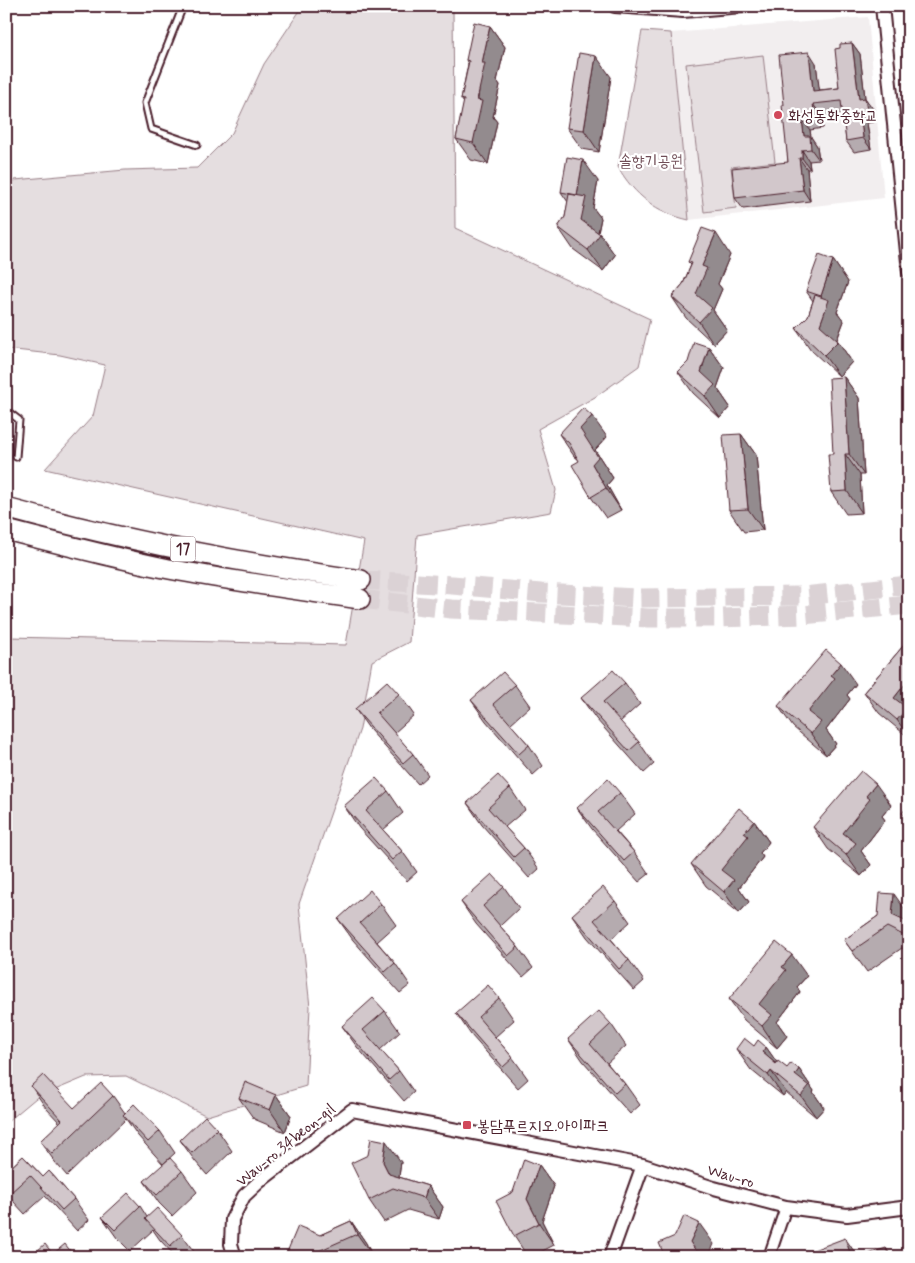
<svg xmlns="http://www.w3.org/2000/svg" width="915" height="1263" font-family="Mynerve,'Poor Story',sans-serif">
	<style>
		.built { fill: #f2eeef }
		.green { fill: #e5dee0; stroke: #987e86 }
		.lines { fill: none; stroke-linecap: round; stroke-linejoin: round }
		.motorway-tunnel { stroke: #dbd2d5; stroke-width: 19; stroke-dasharray: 19 9; stroke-linecap: butt }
		.service-casing { stroke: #4a1f2b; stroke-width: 9 }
		.minor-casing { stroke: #4a1f2b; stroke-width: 14 }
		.tertiary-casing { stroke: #4a1f2b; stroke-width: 16 }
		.motorway-casing { stroke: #4a1f2b; stroke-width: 22 }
		.service { stroke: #fff; stroke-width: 5 }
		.minor { stroke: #fff; stroke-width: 10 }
		.tertiary { stroke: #fff; stroke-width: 12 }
		.motorway { stroke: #fff; stroke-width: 19 }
		.wall { fill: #b5abaf; stroke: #4a1f2b }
		.shaded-wall { fill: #938b8e; stroke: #4a1f2b }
		.building { fill: #d2c7cb; stroke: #4a1f2b }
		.poi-dot { fill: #d1495b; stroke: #fff; stroke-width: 2 }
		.labels { text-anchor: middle; stroke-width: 4.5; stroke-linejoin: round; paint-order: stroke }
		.shield { fill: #fff; stroke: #80626b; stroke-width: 1 }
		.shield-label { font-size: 15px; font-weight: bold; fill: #4a1f2b }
		.poi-label { font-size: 16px; fill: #4a1f2b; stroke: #fff; text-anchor: start }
		.park-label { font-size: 16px; fill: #714f58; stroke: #fff }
		.street-label { font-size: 16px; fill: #4a1f2b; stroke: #fff }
	</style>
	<rect width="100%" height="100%" fill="#fff"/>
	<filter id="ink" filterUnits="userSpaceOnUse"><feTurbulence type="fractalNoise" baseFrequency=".02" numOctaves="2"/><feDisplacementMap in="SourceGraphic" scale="10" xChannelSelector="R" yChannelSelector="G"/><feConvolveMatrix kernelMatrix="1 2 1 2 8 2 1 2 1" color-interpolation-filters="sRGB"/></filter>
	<g filter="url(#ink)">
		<path class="built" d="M868 17 884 198 689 220 671 33Z"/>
		<path class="green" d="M303 6H448L453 8 455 228 650 319 639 366 595 397 538 429 556 490 551 512 417 535 409 642 372 661 360 729 299 904 310 1007 306 1086 207 1116 126 1076 86 1077 36 1098 6 1123V639L9 637 346 645 364 541 45 469 93 416 105 365 60 355 6 349V196L15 180 125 170 197 168 232 133 264 64Z
			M642 31 671 33 689 220C657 213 634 195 618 167Z
			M763 55 775 162 731 167 736 208 704 212 686 64Z"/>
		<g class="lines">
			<path class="motorway-tunnel" d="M361 580 452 585 541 593 638 598 804 596 909 585
				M360 599 451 609 648 618H720L802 615 909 605"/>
			<g class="service-casing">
				<path id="service" d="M183 6 145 103 151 129 197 145
					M6 410 19 420 16 457"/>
			</g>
			<g class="minor-casing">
				<path id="minor" d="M769 1257 786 1207"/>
			</g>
			<g class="tertiary-casing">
				<path id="tertiary" d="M615 6 683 11 742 6
					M882 6 909 272
					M235 1257 231 1244 232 1219 244 1196 259 1182 352 1110 643 1165
					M610 1257 643 1165 714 1188 786 1207 847 1215 909 1207"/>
			</g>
			<g class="motorway-casing">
				<path id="motorway" d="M6 508C122 540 242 563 361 580
					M6 530C60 544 114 558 169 569 232 581 296 590 360 599"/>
			</g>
			<use href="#service" class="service"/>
			<use href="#minor" class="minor"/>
			<use href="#tertiary" class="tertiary"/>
			<use href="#motorway" class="motorway"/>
		</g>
		<path class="wall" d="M490 26 505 47 497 81 500 85 493 117 497 122 488 164 471 160 456 139 464 103 461 99 468 64 466 60Z
			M852 43 860 54 865 98 873 109 874 122 867 123 871 149 854 152 846 141 843 113 821 115 823 128 810 130 811 137 817 146 819 160 809 161 810 169H807L810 201 743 209 735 198 788 162 784 105 816 63 819 90 839 88 840 48Z
			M611 77 599 152 582 149 567 128Z
			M598 181 593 208 601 218 598 233 615 255 603 271 573 249 558 227 565 217 568 202 561 192Z
			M730 255 718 284 722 289 713 310 727 330 714 344 686 318 672 297 683 284 691 265 688 262Z
			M833 260 848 282 837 312 844 321 837 340 852 362 839 376 811 350 796 328 808 316 813 301 806 291Z
			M709 347 724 368 717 388 730 407 720 418 693 393 678 372Z
			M844 377 859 398 864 475H860L862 513 846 514 831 492 833 454Z
			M559 434 607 437 595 450 613 478 607 485 621 510 606 518 591 497 579 460 574 456Z
			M741 434 756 455 763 530 744 532 729 510Z
			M909 639V738L879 713 864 692Z
			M625 683 640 704 620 722 639 742 654 764 644 773 596 719 581 698Z
			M856 684 847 695 850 699 826 730 836 744 826 755 793 727 778 706Z
			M515 685 530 706 510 724 529 745 543 766 533 775 486 721 471 700Z
			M399 694 414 715 394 733 413 754 428 775 418 784 370 730 355 709Z
			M510 788 525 810 505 827 524 848 539 869 529 878 482 825 467 803Z
			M388 791 403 813 383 830 402 851 417 872 407 881 359 828 344 806Z
			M620 793 635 814 616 831 634 852 649 874 639 882 592 829 577 808Z
			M891 805 882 816 885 820 861 851 871 865 861 876 828 849 813 827Z
			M909 805V822L902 813Z
			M754 821 769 842 760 853 763 857 739 888 749 902 739 913 706 886 691 864Z
			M504 887 519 908 500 926 518 947 533 968 523 977 476 924 461 902Z
			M615 901 630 922 611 939 629 960 644 981 634 990 587 937 572 915Z
			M381 904 396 925 377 942 395 963 410 985 400 993 353 940 338 919Z
			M878 916 909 923V952L902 948 867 972 844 940Z
			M807 976 797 987 800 992 777 1022 787 1036 777 1048 744 1020 729 999Z
			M499 998 514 1020 495 1037 513 1058 528 1079 518 1088 471 1035 456 1013Z
			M385 1011 400 1032 380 1050 399 1071 414 1092 404 1101 357 1047 342 1026Z
			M611 1024 626 1046 607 1063 625 1084 640 1105 630 1114 583 1061 568 1039Z
			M754 1046 766 1047 777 1063 787 1068 799 1069 814 1091 813 1092 824 1108 816 1117 786 1092 783 1096 751 1070 736 1049Z
			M31 1086 74 1108 113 1096 125 1113 160 1131 175 1153 163 1164 138 1136 126 1119 67 1176 55 1162 40 1141 60 1123 46 1108Z
			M276 1095 291 1116 285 1132 254 1119 239 1098Z
			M217 1129 232 1151 207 1175 195 1161 180 1140Z
			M23 1156 43 1177 49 1171 74 1199 89 1220 77 1231 45 1196 25 1214 13 1201 6 1192V1172Z
			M401 1162 399 1177 428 1186 443 1207 439 1219 408 1210 384 1222 369 1200Z
			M539 1165 554 1186 542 1221 554 1245 531 1257H528L514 1236 513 1192Z
			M182 1171 197 1192 172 1216 159 1203 144 1181Z
			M140 1206 147 1217 182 1235 197 1256 176 1257 160 1240 153 1230 130 1251 117 1238 102 1217Z
			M351 1221 366 1243 372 1255 368 1257H285L320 1235Z"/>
		<path class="shaded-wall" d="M490 26 505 47 497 81 500 85 493 117 497 122 488 164 473 143 482 63Z
			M852 43 860 54 865 98 873 109 874 122 859 99Z
			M809 52 816 63 821 102 813 91Z
			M596 56 611 77 599 152 584 130Z
			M813 104 821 115 823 128 815 117Z
			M860 112 867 123 871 149 863 138Z
			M802 119 810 130 811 137 817 146 819 160 811 149 804 136Z
			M802 150 809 161 810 169 802 158Z
			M799 158 807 169 810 201 803 190Z
			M583 160 598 181 593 208 601 218 597 237 600 234 615 255 603 271 588 250 581 220 577 195Z
			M716 233 730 255 718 284 722 289 713 310 727 330 714 344 699 322 696 294 702 266Z
			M833 260 848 282 837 312 844 321 836 342 838 341 852 362 839 376 824 355 820 325 827 305 821 296Z
			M709 347 724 368 717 388 730 407 720 418 705 396 701 372Z
			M844 377 859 398 864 475 849 454Z
			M592 416 607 437 595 450 613 478 607 485 621 510 606 488 592 464 580 429Z
			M741 434 756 455 763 530 748 509Z
			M845 454 860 475 862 513 847 491Z
			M841 663 856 684 847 695 850 699 826 730 836 744 826 755 811 734 808 712 831 675Z
			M909 679V737L897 720 894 698Z
			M876 784 891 805 882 816 885 820 861 851 871 865 861 876 846 855 843 833 866 796Z
			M754 821 769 842 760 853 763 857 739 888 749 902 739 913 724 892 721 870 744 833Z
			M894 894 909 915 908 930 909 928V942L892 915Z
			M792 955 807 976 797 987 800 992 777 1022 787 1036 777 1048 762 1026 759 1004 782 967Z
			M766 1047 781 1068 762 1052Z
			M799 1069 814 1091 813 1092 824 1108 816 1117 801 1096 795 1075Z
			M771 1071 786 1092 783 1096 768 1075Z
			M276 1095 291 1116 285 1132 270 1110Z
			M386 1141 401 1162 398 1183 389 1174 383 1162Z
			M539 1165 554 1186 542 1221 554 1245 539 1223 527 1199Z
			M428 1186 443 1207 439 1219 424 1198Z
			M351 1221 366 1243 372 1255 357 1234Z
			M699 1223 714 1244 709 1256 710 1257H700L690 1242Z
			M845 1238 858 1257H852L851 1256Z
			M886 1248 892 1257H889Z"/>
		<path class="building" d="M474 22 490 26 482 63H485L477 100 482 101 473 143 456 139 464 100 461 99 469 61 466 60Z
			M852 43 859 99 865 98 867 111 860 112 863 138 846 141 841 101 813 104 815 117 802 119 804 136H810L811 149 802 150V158H799L803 190 735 198 732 168 788 162 782 105H784L779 55 809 52 813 91 839 88 835 49 840 48V44Z
			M579 53 596 56 584 130 567 128Z
			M567 157 583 160 577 195 561 192Z
			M569 194 586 197 581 220 600 234 588 250 558 227 565 217Z
			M702 228 716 233 702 266 707 268 696 294 712 308 699 322 672 297 683 284 692 263 688 262Z
			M819 255 833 260 821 296 806 291Z
			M815 295 829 300 820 325 838 341 824 355 796 328 808 316Z
			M694 342 709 347 701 372 715 385 705 396 678 372 688 362Z
			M844 377 849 454H845L847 491 831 492 828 454H833L829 378Z
			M583 408 592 416 580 429 598 457 592 464 606 488 591 497 572 465 579 461 569 443 559 434Z
			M741 434 748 509 729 510 723 435Z
			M909 639V679L894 698 907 708 897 720 864 692Z
			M826 650 841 663 831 675 835 678 808 712 821 722 811 734 778 706Z
			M613 670 625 683 603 702 639 742 629 751 581 698Z
			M503 672 515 685 493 704 529 745 519 754 471 700Z
			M387 681 399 694 377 713 413 754 403 763 355 709Z
			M861 771 876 784 866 796 870 799 843 833 856 843 846 855 813 827Z
			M498 775 510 788 488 808 524 848 514 857 467 803Z
			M376 778 388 791 366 811 402 851 392 860 344 806Z
			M608 779 620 793 598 812 634 852 624 861 577 808Z
			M909 805V819L902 813Z
			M739 808 754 821 744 833 748 836 721 870 734 880 724 892 691 864Z
			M492 874 504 887 483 906 518 947 508 956 461 902Z
			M603 887 615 901 594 920 629 960 619 969 572 915Z
			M370 890 381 904 360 923 395 963 385 972 338 919Z
			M880 893 894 894 892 915 909 923V928L905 936 887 927 852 951 844 940 878 916Z
			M776 942 792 955 782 967 786 970 759 1004 772 1015 762 1026 729 999Z
			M488 985 499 998 478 1017 513 1058 503 1067 456 1013Z
			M373 998 385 1011 363 1030 399 1071 389 1080 342 1026Z
			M599 1011 611 1024 590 1044 625 1084 615 1093 568 1039Z
			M744 1038 754 1046 758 1040 766 1047 762 1052 776 1064 778 1061 787 1068 791 1063 799 1069 795 1075 809 1086 801 1096 771 1071 768 1075 736 1049Z
			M43 1075 74 1108 101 1083 113 1096 52 1154 40 1141 62 1120 31 1086Z
			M245 1082 276 1095 270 1110 239 1098Z
			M134 1104 160 1131 148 1142 123 1115Z
			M205 1116 217 1129 192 1153 180 1140Z
			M371 1138 386 1141 383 1162 389 1174 428 1186 424 1198 393 1188 369 1200 351 1163 368 1155Z
			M23 1156 43 1177 49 1171 74 1199 62 1210 30 1175 10 1193 6 1189V1172Z
			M170 1158 182 1171 157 1195 144 1181Z
			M524 1159 539 1165 527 1199 539 1223 514 1236 496 1201 513 1192Z
			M128 1193 140 1206 115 1230 102 1217Z
			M157 1208 182 1235 170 1246 145 1219Z
			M684 1216 699 1223 690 1242 696 1251 709 1255 708 1257H665L659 1243 675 1236Z
			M351 1221 357 1234 314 1253 316 1257H285L298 1226 320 1235Z
			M845 1238 851 1256 849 1257H795Z
			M45 1244 53 1254 65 1244 75 1257H30Z
			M886 1248 889 1257H866L865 1255Z
			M87 1253 90 1257H83Z"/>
	</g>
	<g class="poi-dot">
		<circle cx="778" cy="115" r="5"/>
		<rect x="462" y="1120" width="10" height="10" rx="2.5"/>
	</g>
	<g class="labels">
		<rect class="shield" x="170.5" y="536.5" width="25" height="25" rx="4"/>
		<g class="shield-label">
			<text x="183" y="554">17</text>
		</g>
		<g class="poi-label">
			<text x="788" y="121">화성동화중학교</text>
			<text x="477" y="1131">봉담푸르지오.아이파크</text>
		</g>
		<g class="park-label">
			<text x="651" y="166">솔향기공원</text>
		</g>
		<g class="street-label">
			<text transform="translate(285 1144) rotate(-39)" y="6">Wau-ro 34beon-gil</text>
			<text transform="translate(731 1175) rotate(16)" y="6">Wau-ro</text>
		</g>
	</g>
	<rect width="915" height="1263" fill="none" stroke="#fff" stroke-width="25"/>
	<rect x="12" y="12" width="890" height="1238" fill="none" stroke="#4a1f2b" stroke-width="2" filter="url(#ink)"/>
</svg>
